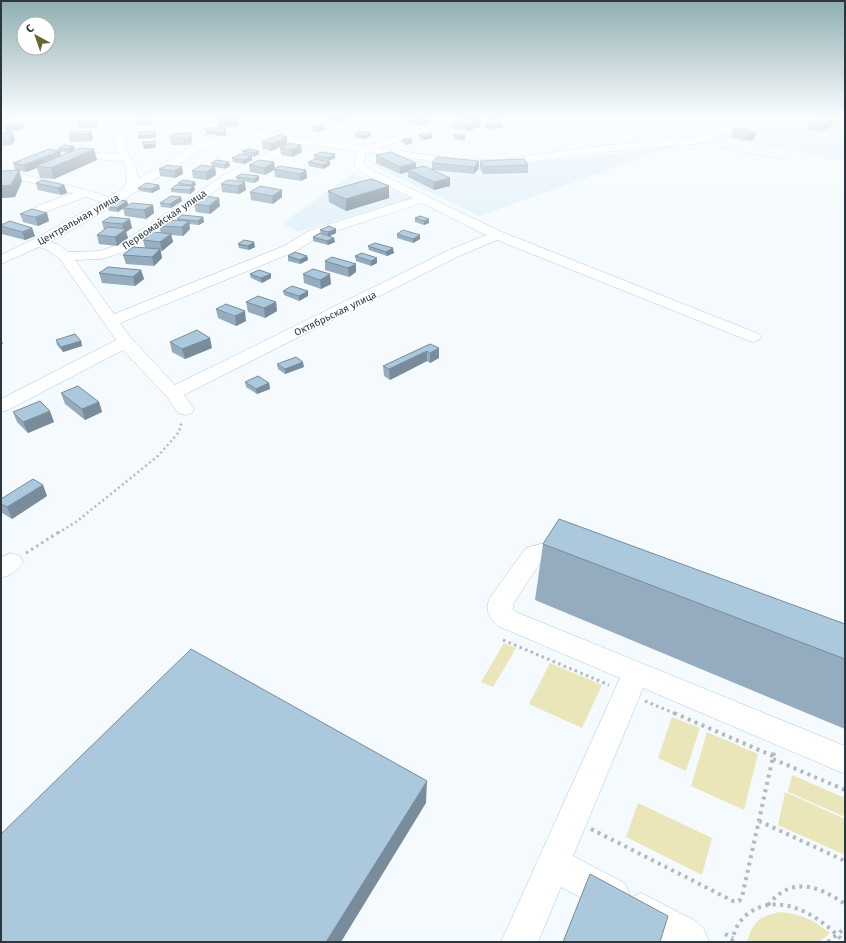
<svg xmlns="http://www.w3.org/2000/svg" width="846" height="943" font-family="'Fira Sans',sans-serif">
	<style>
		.built { fill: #e1f0fa }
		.green { fill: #eae6b9 }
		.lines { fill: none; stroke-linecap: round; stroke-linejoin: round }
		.minor-casing { stroke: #afcce1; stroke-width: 1 }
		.path-far3 { stroke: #b2babf; stroke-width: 1; stroke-dasharray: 1 1.5; stroke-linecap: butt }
		.path-far2 { stroke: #b2babf; stroke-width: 2.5; stroke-dasharray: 2 3; stroke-linecap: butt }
		.path-far1 { stroke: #b2babf; stroke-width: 3; stroke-dasharray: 2.5 3.5; stroke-linecap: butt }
		.path { stroke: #b2babf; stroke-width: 4; stroke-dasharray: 3 4.5; stroke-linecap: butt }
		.minor { fill: #fff; fill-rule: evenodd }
		.wall { fill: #94acbe; fill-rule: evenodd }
		.shaded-wall { fill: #788c9b }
		.building { fill: #acc8dd; stroke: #788c9b }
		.labels { text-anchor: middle; stroke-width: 3; stroke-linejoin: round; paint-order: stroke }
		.far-street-label { font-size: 10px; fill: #2b373f; stroke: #fff }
	</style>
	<rect width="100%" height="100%" fill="#f4fafe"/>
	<path class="built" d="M769 117H845V160H837L715 137Z
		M672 147 479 216 370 164 395 157 435 163 495 167Z
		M353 173 411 198 298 232 283 223Z"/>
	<path class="green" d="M504 643 516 648 493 687 481 682Z
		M550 663 602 685 582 728 529 704Z
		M672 717 700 728 686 771 658 758Z
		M707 732 758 754 744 810 691 786Z
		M792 775 845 798V817L788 792Z
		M785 792 845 819V855L778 825Z
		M638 803 712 838 702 875 626 837Z
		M779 912C800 913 814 920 830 933L819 942H747C753 922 759 917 779 912Z"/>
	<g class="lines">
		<g class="minor-casing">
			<path id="minor" d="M120 117H129L124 137 126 149 136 167 138 179 193 146 206 141 255 131 303 117H318L316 119 266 133 365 146 461 117H474L473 119 377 148 461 159 499 160 602 146 694 138 750 117H762L761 119 715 138 695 144 602 152 499 166 461 165 366 152 364 164 370 169 502 232 759 334 761 337 759 340 753 342 747 340 497 240 459 256 184 395 194 409 192 413 185 415 178 413 167 397 123 350 8 410 1 412V399L116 340 60 259 49 251 39 247 1 264V255L34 239 101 202 86 197 45 212H37L35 209 37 206 73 193 1 175V169L90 191 109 197 123 189 127 182 126 167 122 161 93 159 88 156 93 153 119 154C112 142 116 130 120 117ZM253 137 290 142 222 176 146 227 114 246 100 251 68 252 59 245 50 242 115 205 201 150 212 145ZM302 144 357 151 354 165 362 173 413 198 317 228 307 232 284 246 114 314 75 260 102 259 124 252 156 233 230 180ZM422 203 486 235 449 250 175 385 131 338 120 323 294 252 317 238 327 234Z
				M548 542 577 551 581 557 577 563 569 566 551 559 542 560 513 604V609L516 612 845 746V774L643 688 573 856 625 883 630 896 629 898 641 893 696 921 704 929 709 942H661L628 924 623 911 624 909 612 914 561 887 538 942H501L620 678 498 626C488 616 484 609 491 596L526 548Z
				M11 553 20 556 23 562C18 571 11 575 1 578V557Z"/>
		</g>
		<path class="path-far3" d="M717 146 740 152 788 160"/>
		<path class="path-far2" d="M58 533 76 522 158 456 179 432 182 421"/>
		<path class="path-far1" d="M26 553 59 532
			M503 640 609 685
			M645 701 676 714"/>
		<path class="path" d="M674 713 773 756
			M773 759 845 790
			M759 821 845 861
			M591 829 733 901H739L742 897 774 752
			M768 905C792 876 817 885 845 904
			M725 934 733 938
			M732 942C734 930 739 920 749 913 781 890 822 918 844 942
			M828 942 845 928"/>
		<use href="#minor" class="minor"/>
	</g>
	<path class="wall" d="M67 117H85L84 118H68Z
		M405 117H430V122L420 126 405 122Z
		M484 117H507L496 120 484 118Z
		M521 117H532L527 119Z
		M328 118H346V121L339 123 328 121Z
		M480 118V127L467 131 452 128V121Z
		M97 122 98 125 96 128H79L78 124Z
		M809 122 831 127 819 132 807 129Z
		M503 124V127L493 130 486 128V125Z
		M311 127 325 130 317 132 312 130Z
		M733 130 756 132 754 139 748 141 731 137Z
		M91 131 93 138 91 141 70 142 69 135Z
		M1 133H12L15 140 12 145 1 146Z
		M191 133 192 140 190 145H171L170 138Z
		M355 134 371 136 364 139 355 138Z
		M419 135 432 138 424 140 419 139Z
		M454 135 465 139 460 140 454 138Z
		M402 140H412V143L407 145 402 143Z
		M262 142 287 144 271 151 263 149Z
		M301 145 302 152 292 157 281 155 280 148Z
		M74 146 75 149 71 151 94 149 97 160 54 179 40 178 37 168 26 172 19 171 22 181 15 197 1 198V171L15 170 13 163 59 151 58 149ZM60 152 69 153 61 156Z
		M242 151H259V154L254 157 252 156V160L244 164 233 162 232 158 243 155Z
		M314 155 335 158 328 161 330 165 323 169 309 166 308 162 315 159H314Z
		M376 155 416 163V168L432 170V163L437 157 479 168 474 174 432 170 450 186 434 190 408 177V172L400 174 376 163Z
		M480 161 528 165V173L483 174 480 168Z
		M274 162 275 169 306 170 307 178 301 181 275 177 274 170 265 175 250 172 249 165Z
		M211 163 230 166 225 169 215 167 216 175 207 180 193 178 192 171 212 167Z
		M182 167 183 174 175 178 160 176 159 169Z
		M236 177 259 180 254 183 237 180Z
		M228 180 246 190 239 194 222 192 221 184Z
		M36 183 64 185 67 193 61 195 38 190Z
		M178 183 196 185 194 186 195 190 190 194 171 192V189L178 185Z
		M138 188 160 189 152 193 139 191Z
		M282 190V197L273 204 251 200 250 192Z
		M328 191 389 198 346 211 329 202Z
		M127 201 128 205H153L154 213 146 219 125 216 123 208 118 212 109 211 108 207Z
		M182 201 171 208 161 207 160 203Z
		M194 204 220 206 210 214 196 212Z
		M47 213 49 221 38 226 23 222 20 214Z
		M110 217 132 228 126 232 128 238 117 246 99 244 97 235 104 230 102 222Z
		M203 217 204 222 199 225 189 224 190 229 183 236 171 235 173 242 162 251H161L162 258 154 266 126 264 123 255 145 248 143 240 161 233 159 226 178 220 177 219Z
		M415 218 429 223 424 225 415 222Z
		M1 225 32 228 35 236 25 240 2 234 1 230Z
		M320 230 336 233 329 236 335 242 328 245 313 241V237L321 234Z
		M397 234 420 235V239L413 243 397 238Z
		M254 242 255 247 249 250 239 248 238 244Z
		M368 246 394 253 387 256 369 250Z
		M288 256H307L308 260 300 264 288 261Z
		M355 256 377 263 371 266 356 261Z
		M325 261 356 264V272L349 277 325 270Z
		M141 270 144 279 135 286 102 283 99 273Z
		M250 274 271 278 262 283 251 278Z
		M303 274 331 284 321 289 304 283Z
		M283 291 308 296 299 301 284 295Z
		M246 302H276L277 311 265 318 248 312Z
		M216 309 246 321 236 326 218 318Z
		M56 340 81 341 82 346 63 352 57 345Z
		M170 342 212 348 185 359 172 352Z
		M430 344 439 358 430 363 427 361 390 380 384 376 383 366Z
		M277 364 304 367 285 374 278 369Z
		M245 382 269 383 270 389 257 394 246 387Z
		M61 393 99 402 102 412 85 420 65 404Z
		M13 412 54 422 28 433 17 422Z
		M43 485 47 496 12 519 2 513 1 511V499Z
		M543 544 845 624V729L535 600Z"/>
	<path class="shaded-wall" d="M426 117H430V122L420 126V119Z
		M497 117H507L496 120Z
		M151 118V125H138L137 122Z
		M346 118V121L339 123V120Z
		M480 118V127L467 131V125L476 120Z
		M238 120 239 126 219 128 218 121Z
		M833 121 831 127 819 132 821 125Z
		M97 122 98 125 96 128 95 124Z
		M23 124 24 127 22 130 6 131 5 128Z
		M503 124V127L493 130 494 127Z
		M325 126V130L317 132V128Z
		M91 131 93 138 91 141 89 134Z
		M155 131 156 135 155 138 139 139 138 136Z
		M206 131H216L226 132V136H217L216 134 206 135Z
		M12 132V135L13 133 15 140 12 145 9 138V135Z
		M756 132 754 139 748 141 750 134Z
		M191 133 192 140 190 145 189 138Z
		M371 133V136L364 139V136Z
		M432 134V138L424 140V137Z
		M465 135V139L460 140V137Z
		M287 137V144L271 151V144Z
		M412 140V143L407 145V141Z
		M155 141 156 148 144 149 143 145Z
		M301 145 302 152 292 157 291 150Z
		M74 146 75 149 69 153 68 149Z
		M94 149 97 160 54 179 51 168Z
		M60 151 62 158 36 166 37 168 26 172 24 165Z
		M259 151V154L254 157V153Z
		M335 154V158L328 161V158Z
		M252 156V160L244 164V160Z
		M479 161V168L474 174V167Z
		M229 162 230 166 225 169 224 165Z
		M274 162 275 170 274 169V170L265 175 264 168Z
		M330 162V165L323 169V165Z
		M416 163V170H408V172L400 174V167Z
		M182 167 183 174 175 178 174 171Z
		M215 167 216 175 207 180 206 172Z
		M19 170 22 181 15 197 1 198V186Z
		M306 170 307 178 301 181 300 174Z
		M259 176V180L254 183V179Z
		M450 178V186L434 190V182Z
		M195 182 196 185 190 189V185Z
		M245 182 246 190 239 194 238 186Z
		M64 185 67 193 61 195 58 188Z
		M159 185 160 189 152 193 151 189Z
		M194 186 195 190 190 194 189 190Z
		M389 186V198L346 211V199Z
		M282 190V197L273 204 272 196Z
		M181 197 182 201 171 208 170 204Z
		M219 198 220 206 210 214 209 206Z
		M127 201 128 205 118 212 117 208Z
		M153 205 154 213 146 219 144 210Z
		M47 213 49 221 38 226 35 217Z
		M203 217 204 222 199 225 198 221Z
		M130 219 132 228 126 232 128 238 117 246 115 237 124 231 122 224Z
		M429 219V223L424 225V221Z
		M189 221 190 229 183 236 182 227Z
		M32 228 35 236 25 240 22 232Z
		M336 229V233L328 237V232Z
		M171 234 173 242 162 251 160 242Z
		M420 235V239L413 243V239Z
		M334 238 335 242 328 245 327 241Z
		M254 242 255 247 249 250 248 246Z
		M393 248 394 253 387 256 386 252Z
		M160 249 162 258 154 266 152 257Z
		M307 256 308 260 300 264V260Z
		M377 258V263L371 266V261Z
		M356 264V272L349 277 348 268Z
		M141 270 144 279 135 286 133 277Z
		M271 274V278L262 283 261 278Z
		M330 274 331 284 321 289 320 280Z
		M308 291V296L299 301V296Z
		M276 302 277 311 265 318 264 308Z
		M245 311 246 321 236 326 235 316Z
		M210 338 212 348 185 359 182 349Z
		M1 339 3 344H1Z
		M81 341 82 346 63 352 61 347Z
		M439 348V358L430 363V353Z
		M427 351V361L390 380 389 369Z
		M303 362 304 367 285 374V369Z
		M269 383 270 389 257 394 256 389Z
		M99 402 102 412 85 420 82 409Z
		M50 411 54 422 28 433 23 422Z
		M43 485 47 496 12 519 7 507Z
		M427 781 426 803 341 942H326Z"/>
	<path class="building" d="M218 117H238V120L218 121Z
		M330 117H342L346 118 339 120 328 118Z
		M411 117H426L420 119Z
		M465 117H466L480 120 467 125 452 121Z
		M466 117H475L480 118 476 119Z
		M151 118 150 121 137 122 138 119Z
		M821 118 833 121 821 125 809 122Z
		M81 122H97L95 124H78Z
		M496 122 503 124 494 127 486 125Z
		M23 124 21 127 5 128 7 125Z
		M320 125 325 126 317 128 311 127Z
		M205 128H225L226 132 216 133V131H206Z
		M739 128 756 132 750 134 733 130Z
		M91 131 89 134 69 135 71 132Z
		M155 131 154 135 138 136 139 132Z
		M361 131 371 133 364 136 355 134Z
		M12 132 10 133 1 134V133Z
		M13 133 9 138 1 139V134Z
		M191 133 189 138H170L172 134Z
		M427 133 432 134 424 137 419 135Z
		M459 134 465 135 460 137 454 135Z
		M278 135 287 137 271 144 262 142Z
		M407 138 412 140 407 141 402 140Z
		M155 141V144L143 145V142Z
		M290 143 301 145 291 150 280 148Z
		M64 145 74 146 68 149H58Z
		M80 148 94 149 51 168 36 166Z
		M49 149 60 151 24 165 13 163Z
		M248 149 259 151 254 153 242 151Z
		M321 152 335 154 328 158 314 155Z
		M391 152 416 163 400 167 376 155Z
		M240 154 252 156 244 160 232 158Z
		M437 157 479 161 474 167 432 163Z
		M316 159 330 162 323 165 308 162Z
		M524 159 528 165 484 167 480 161Z
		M217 160 229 162 224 165 211 163Z
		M259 160 274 162 264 168 249 165Z
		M167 165 182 167 174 171 159 169Z
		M201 165 215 167 206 172 192 171Z
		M280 166 306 170 300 174 274 169Z
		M424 166 450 178 434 182 408 170Z
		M19 170 11 185 1 186V171Z
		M241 174 259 176 254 179 236 177Z
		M371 179 389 186 346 199 328 191Z
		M42 180 64 185 58 188 36 183Z
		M183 180 195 182 190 185 178 183Z
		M228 180 245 182 238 186 221 184Z
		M146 183 159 185 151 189 138 188Z
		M176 185 194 186 189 190 171 189Z
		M260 186 282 190 272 196 250 192Z
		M171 196 181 197 170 204 160 203Z
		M205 196 219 198 209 206 194 204Z
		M118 200 127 201 117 208 108 207Z
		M132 203 153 205 144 210 123 208Z
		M32 209 47 213 35 217 20 214Z
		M182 215 203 217 198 221 177 219Z
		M420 216 429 219 424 221 415 218Z
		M110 217 130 219 122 224 102 222Z
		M167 220 189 221 182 227 159 226Z
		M10 221 32 228 22 232 1 226V225Z
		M329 226 336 229 328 232 320 230Z
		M108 227 126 229 115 237 97 235Z
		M403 230 420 235 413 239 397 234Z
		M154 232 171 234 160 242 143 240Z
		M320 233 334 238 327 241 313 237Z
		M244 240 254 242 248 246 238 244Z
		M375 243 393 248 386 252 368 246Z
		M133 247 160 249 152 257 123 255Z
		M295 252 307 256 300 260 288 256Z
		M362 253 377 258 371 261 355 256Z
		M332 257 356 264 348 268 325 261Z
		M108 267 141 270 133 277 99 273Z
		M313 269 330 274 320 280 303 274Z
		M259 270 271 274 261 278 250 274Z
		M292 286 308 291 299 296 283 291Z
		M258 296 276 302 264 308 246 302Z
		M226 304 245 311 235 316 216 309Z
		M197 330 210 338 182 349 170 342Z
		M75 334 81 341 61 347 56 340Z
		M430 344 439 348 430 353 427 351 389 369 383 366Z
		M296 357 303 362 285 369 277 364Z
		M258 376 269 383 256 389 245 382Z
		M78 386 99 402 82 409 61 393Z
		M40 401 50 411 23 422 13 412Z
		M33 479 43 485 7 507 1 504V499Z
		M559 519 845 624V659L543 544Z
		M191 649 427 781 326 942H1V834Z
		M590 874 668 916 660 942H563Z"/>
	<linearGradient id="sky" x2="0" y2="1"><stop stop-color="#8faeb2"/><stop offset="0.47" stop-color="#fafdff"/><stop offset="1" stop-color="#fafdff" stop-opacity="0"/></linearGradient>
	<rect width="846" height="249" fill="url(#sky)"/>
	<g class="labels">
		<g class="far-street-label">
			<text transform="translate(78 219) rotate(-30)" y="4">Центральная улица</text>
			<text transform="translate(164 219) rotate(-34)" y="4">Первомайская улица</text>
			<text transform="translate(335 313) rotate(-26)" y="4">Октябрьская улица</text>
		</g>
	</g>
	<rect width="846" height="943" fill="none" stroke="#2b373f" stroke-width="4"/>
	<g transform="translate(36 36) rotate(320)"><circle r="19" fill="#ffffff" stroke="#aaafb2"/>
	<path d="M0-3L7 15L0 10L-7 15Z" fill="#6b6532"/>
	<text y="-6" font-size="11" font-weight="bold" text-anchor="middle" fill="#2b373f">С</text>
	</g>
</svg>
